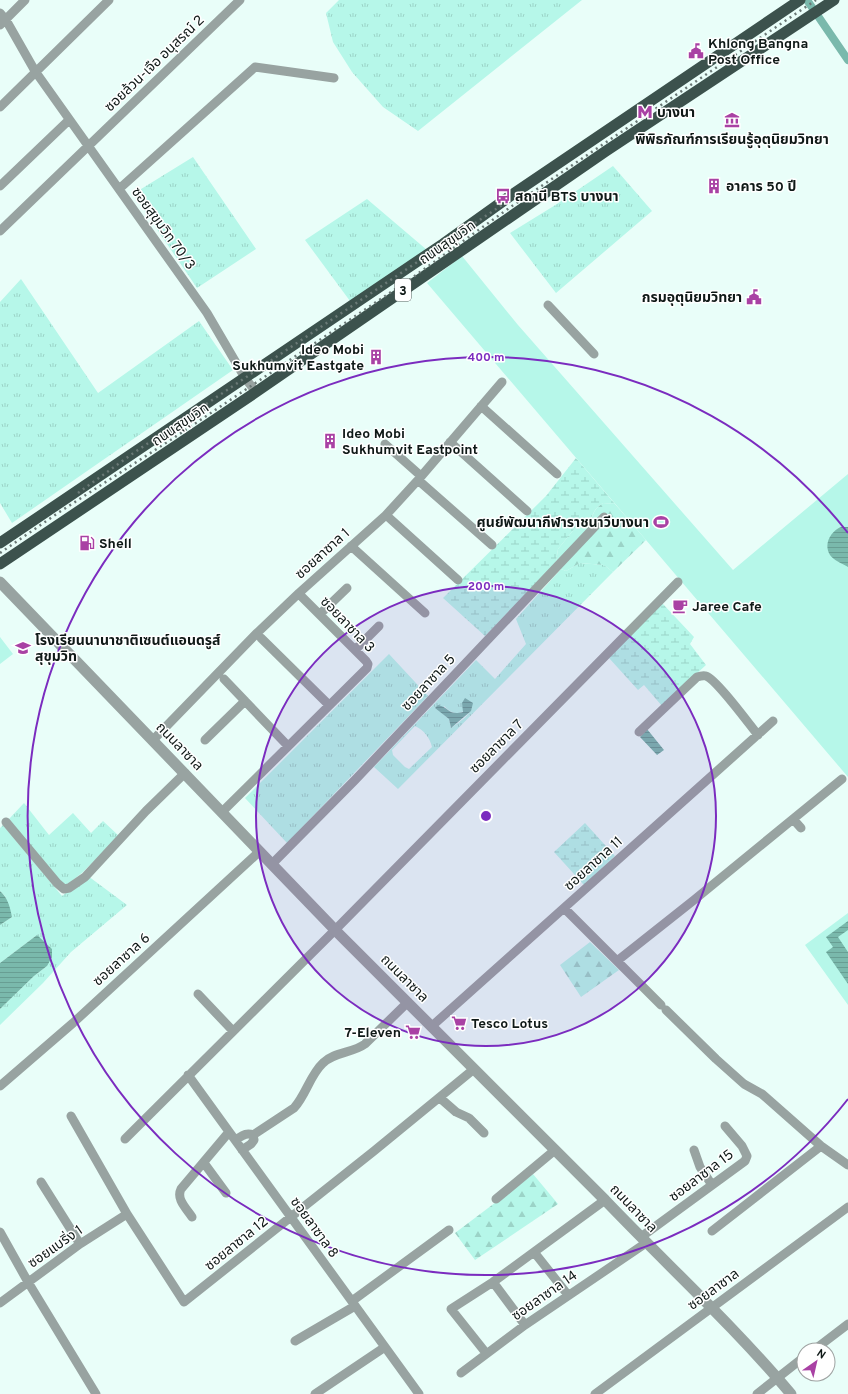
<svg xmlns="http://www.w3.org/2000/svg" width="848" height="1394" font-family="Overpass,'Noto Sans Thai',sans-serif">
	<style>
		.grass { fill: url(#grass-tufts); fill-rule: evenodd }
		.forest { fill: url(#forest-firs) }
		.wetland { fill: url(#wetland-marsh) }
		.pitch { fill: #b6f7e9 }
		.water { fill: url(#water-rules) }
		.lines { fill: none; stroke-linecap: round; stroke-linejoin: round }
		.canal { stroke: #7ab9ac; stroke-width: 8 }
		.minor { stroke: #98a3a1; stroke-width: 9 }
		.tertiary { stroke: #98a3a1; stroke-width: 11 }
		.trunk { stroke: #3c524d; stroke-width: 11 }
		.rail { stroke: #6a7976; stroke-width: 2.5; stroke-dasharray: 2 4; stroke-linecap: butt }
		.ring { fill: none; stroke: #7b2cbf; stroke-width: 2 }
		.labels { text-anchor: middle; stroke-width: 3; stroke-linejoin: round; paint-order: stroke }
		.shield { fill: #fff; stroke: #575e5d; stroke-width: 1 }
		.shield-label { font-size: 13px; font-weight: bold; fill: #0f1917 }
		.poi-label { font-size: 14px; font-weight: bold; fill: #0f1917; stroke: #fff; text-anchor: start }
		.street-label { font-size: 14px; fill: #0f1917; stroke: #fff }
		.centre { fill: #7b2cbf; stroke: #fff; stroke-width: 2 }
		.ring-label { font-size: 12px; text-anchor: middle; font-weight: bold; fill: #7b2cbf; stroke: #fff; stroke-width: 3; stroke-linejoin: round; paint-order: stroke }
	</style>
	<defs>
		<pattern id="grass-tufts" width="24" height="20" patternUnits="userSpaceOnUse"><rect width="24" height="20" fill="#b6f7e9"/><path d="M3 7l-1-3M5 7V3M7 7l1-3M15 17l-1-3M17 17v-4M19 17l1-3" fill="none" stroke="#9bd3c7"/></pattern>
		<pattern id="forest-firs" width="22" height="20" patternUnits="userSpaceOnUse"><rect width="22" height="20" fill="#b6f7e9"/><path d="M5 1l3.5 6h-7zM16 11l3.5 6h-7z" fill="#9bd3c7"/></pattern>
		<pattern id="wetland-marsh" width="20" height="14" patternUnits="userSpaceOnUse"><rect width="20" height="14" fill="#b6f7e9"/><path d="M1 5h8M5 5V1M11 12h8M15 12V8" fill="none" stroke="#9bd3c7"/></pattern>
		<pattern id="water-rules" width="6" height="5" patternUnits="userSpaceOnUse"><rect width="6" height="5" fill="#7ab9ac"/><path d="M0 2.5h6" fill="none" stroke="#689e93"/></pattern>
	</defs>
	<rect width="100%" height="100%" fill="#e9fef9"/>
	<path class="grass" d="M339 0H582L418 131 383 107 352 72 333 42 326 13Z
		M193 157 256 249 197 288 133 194Z
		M613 166 652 211 556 293 510 233 557 204Z
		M367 199 427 250 350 301 305 240Z
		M21 279 98 393 199 321 233 370 12 523 0 503V302Z
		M580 563 604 565 613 572 398 789 374 767 476 660 495 679 526 644 516 619 561 569 566 571ZM444 706C455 717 460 714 472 706 470 716 459 722 451 728L449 719 443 714ZM415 726C424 730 430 738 432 747L409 769 405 767 393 755 392 750Z
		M389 654 428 696 287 843 245 798Z
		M24 803 49 835 73 813 91 833 103 821 119 836 83 872 67 885 62 884 9 819Z
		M3 825 62 896 88 876 127 905 71 952 43 983 0 1025V1009L34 976 47 966 37 935 0 963V925L12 917 5 896 0 891V828Z"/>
	<path class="forest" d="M603 503 615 504 646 540 613 572 604 565 580 563 566 571 561 569 556 562 558 549 580 522 588 524C595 514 592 510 603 503Z
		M590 942 619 970 581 997 560 965Z
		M533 1174 558 1204 475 1260 455 1233Z"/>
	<path class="wetland" d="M576 458 615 504 603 503C592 510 594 515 588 524L580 522 558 549 556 562 485 636 443 598 546 496Z
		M662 603 694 637 690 644 706 665 662 706 644 685 638 690 609 658Z
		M585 823 615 856 584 885 554 852Z"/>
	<path class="pitch" d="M462 256 518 325 733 570 848 474V777L427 283Z
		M0 637 13 654 0 664Z
		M848 913V1005L805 945Z"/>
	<path class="water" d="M841 527H848V567C843 564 833 560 830 555 823 544 831 531 841 527Z
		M465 698 473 703 471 711 451 728 449 719 435 708 438 705C450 708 449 716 463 712L462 703Z
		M647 729 664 750 657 755 640 737Z
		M0 891C8 898 10 907 12 917L0 925Z
		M848 921V930L838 937 848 952V984L826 952 833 947 826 937Z
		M37 935 52 949V957L47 966 34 976 0 1009V963Z"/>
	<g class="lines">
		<path class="canal" d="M807 0 848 60"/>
		<path class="minor" d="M0 13 6 20 35 71 207 313 245 378 256 392
			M0 25 25 0
			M0 107 109 0
			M0 186 69 120
			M119 189 255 67 334 78
			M0 231 240 0
			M548 305 594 354
			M481 406 557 474
			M450 442 527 511
			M385 444 421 476
			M418 480 492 545
			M386 515 458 580
			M351 546 425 613
			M320 614 347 588
			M261 638 329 705
			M355 650 379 626
			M224 679 288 746
			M639 732 697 677C700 676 703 675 706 676 716 679 749 724 758 735
			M153 740 257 633 299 593 386 515 418 480 502 382
			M205 740 245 701
			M222 812 367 668 368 664 366 661 302 597
			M793 819 801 828
			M6 822 57 883 64 889 69 888 85 877 146 811 185 773
			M272 864 355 780 604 517
			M564 908 661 1005
			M617 961 694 900 842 779
			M198 994 233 1031
			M666 1010 716 1059 744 1084 762 1094 821 1146 848 1165
			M432 1026 773 721
			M188 1075 419 1394
			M0 1086 73 1023 260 851
			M440 1098 456 1112 469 1118 484 1133
			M71 1116 127 1214 184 1302 374 1151 474 1069
			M253 1135 294 1108C306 1095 310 1075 323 1063 334 1052 353 1053 365 1044L408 1002
			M125 1139 335 930 678 582
			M235 1140C242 1136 246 1132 253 1135
			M242 1150 251 1144 254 1140 253 1135
			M694 1150 700 1167 712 1185
			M204 1163 226 1193
			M41 1182 80 1244
			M496 1199 555 1150
			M192 1217C186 1208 176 1199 181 1189L229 1132
			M712 1231 821 1146
			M0 1232 28 1282 96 1394
			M641 1237 745 1161 747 1156 742 1146 725 1126
			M534 1252 568 1295
			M493 1282 525 1325
			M352 1301 449 1230
			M0 1303 80 1244 127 1214
			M295 1341 355 1306
			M814 1350 848 1324
			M486 1353 451 1309 493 1282 605 1200
			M461 1373 525 1325 646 1243
			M315 1394 385 1347
			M595 1394 848 1207
			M757 1394 804 1357"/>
		<path class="tertiary" d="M0 582 339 934 605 1200C667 1265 733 1325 791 1394"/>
		<path class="trunk" d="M0 543 443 244 513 194 800 0
			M0 564 256 392 606 151 834 0"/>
		<path class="rail" d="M78 493 132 454 508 201
			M0 553 58 513 172 439 409 280 512 206 816 0"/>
	</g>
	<circle cx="486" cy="816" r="230" fill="#7b2cbf" fill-opacity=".12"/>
	<g class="ring">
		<circle cx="486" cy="816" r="230"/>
		<path d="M848 1099A459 459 0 1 1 848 533"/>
	</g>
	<defs>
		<g id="civic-bare" transform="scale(1.2)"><path d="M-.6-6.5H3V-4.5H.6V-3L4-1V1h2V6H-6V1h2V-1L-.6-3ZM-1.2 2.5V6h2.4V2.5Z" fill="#a941a4" stroke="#fff" stroke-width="2.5" paint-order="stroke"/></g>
		<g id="metro-bare" transform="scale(1.2)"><path d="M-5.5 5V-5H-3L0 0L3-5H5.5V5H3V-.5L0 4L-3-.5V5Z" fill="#a941a4" stroke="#fff" stroke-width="2.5" paint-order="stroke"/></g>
		<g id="museum-bare" transform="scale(1.2)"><path d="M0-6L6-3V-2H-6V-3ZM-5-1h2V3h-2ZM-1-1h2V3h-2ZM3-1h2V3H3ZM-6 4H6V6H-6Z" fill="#a941a4" stroke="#fff" stroke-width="2.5" paint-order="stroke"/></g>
		<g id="building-bare" transform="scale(1.2)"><path d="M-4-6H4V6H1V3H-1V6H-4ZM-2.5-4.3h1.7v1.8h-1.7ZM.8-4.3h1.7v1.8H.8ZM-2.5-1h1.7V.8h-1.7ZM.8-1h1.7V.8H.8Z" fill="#a941a4" stroke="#fff" stroke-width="2.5" paint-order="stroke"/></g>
		<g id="bus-bare" transform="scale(1.2)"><path d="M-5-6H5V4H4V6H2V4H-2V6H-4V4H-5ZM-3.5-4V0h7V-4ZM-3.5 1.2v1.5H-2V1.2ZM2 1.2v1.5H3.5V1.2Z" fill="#a941a4" stroke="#fff" stroke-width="2.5" paint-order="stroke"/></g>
		<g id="stadium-bare" transform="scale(1.2)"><path d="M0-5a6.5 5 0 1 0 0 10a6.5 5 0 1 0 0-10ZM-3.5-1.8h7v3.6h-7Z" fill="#a941a4" stroke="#fff" stroke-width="2.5" paint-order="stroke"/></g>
		<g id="fuel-bare" transform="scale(1.2)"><path d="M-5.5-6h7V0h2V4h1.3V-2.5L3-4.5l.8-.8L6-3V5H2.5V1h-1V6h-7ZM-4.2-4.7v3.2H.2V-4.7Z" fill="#a941a4" stroke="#fff" stroke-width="2.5" paint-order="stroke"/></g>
		<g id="cafe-bare" transform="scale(1.2)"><path d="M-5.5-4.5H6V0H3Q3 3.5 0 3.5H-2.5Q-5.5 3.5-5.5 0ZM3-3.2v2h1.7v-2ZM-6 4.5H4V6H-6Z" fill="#a941a4" stroke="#fff" stroke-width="2.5" paint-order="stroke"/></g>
		<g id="school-bare" transform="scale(1.2)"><path d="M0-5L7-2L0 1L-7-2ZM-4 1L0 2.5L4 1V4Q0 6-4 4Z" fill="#a941a4" stroke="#fff" stroke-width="2.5" paint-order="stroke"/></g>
		<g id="supermarket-bare" transform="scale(1.2)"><path d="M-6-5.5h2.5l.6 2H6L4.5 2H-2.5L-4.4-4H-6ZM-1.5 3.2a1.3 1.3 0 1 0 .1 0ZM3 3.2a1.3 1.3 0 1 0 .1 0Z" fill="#a941a4" stroke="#fff" stroke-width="2.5" paint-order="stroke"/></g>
	</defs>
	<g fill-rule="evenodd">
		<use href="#civic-bare" x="696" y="51"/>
		<use href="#metro-bare" x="645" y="112"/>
		<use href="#museum-bare" x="732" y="120"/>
		<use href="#building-bare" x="714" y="186"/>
		<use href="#bus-bare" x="503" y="196"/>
		<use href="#civic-bare" x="754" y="297"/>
		<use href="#building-bare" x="376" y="357"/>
		<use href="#building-bare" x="330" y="441"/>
		<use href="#stadium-bare" x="661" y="522"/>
		<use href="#fuel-bare" x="87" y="543"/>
		<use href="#cafe-bare" x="680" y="606"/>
		<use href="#school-bare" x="23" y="648"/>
		<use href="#supermarket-bare" x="459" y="1023"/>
		<use href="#supermarket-bare" x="413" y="1032"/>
	</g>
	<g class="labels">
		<rect class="shield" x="395" y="279" width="16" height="22" rx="3"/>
		<g class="shield-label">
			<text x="403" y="295">3</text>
		</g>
		<g class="poi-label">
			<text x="708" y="48">Khlong Bangna<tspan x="708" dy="16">Post Office</tspan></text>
			<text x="657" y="117">บางนา</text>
			<text x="732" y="144" text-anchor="middle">พิพิธภัณฑ์การเรียนรู้อุตุนิยมวิทยา</text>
			<text x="726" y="191">อาคาร 50 ปี</text>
			<text x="515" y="201">สถานี BTS บางนา</text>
			<text x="742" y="302" text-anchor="end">กรมอุตุนิยมวิทยา</text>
			<text x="364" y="354" text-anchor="end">Ideo Mobi<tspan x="364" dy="16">Sukhumvit Eastgate</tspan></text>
			<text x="342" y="438">Ideo Mobi<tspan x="342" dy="16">Sukhumvit Eastpoint</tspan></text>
			<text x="649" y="527" text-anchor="end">ศูนย์พัฒนากีฬาราชนาวีบางนา</text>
			<text x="99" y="548">Shell</text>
			<text x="692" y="611">Jaree Cafe</text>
			<text x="35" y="645">โรงเรียนนานาชาติเซนต์แอนดรูส์<tspan x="35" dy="16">สุขุมวิท</tspan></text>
			<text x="471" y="1028">Tesco Lotus</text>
			<text x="401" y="1037" text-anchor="end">7-Eleven</text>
		</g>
		<g class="street-label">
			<text transform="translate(154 63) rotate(-44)" y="5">ซอยล้วน-เจือ อนุสรณ์ 2</text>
			<text transform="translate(164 228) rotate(54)" y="5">ซอยสุขุมวิท 70/3</text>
			<text transform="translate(447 242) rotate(-35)" y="5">ถนนสุขุมวิท</text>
			<text transform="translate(180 424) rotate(-34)" y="5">ถนนสุขุมวิท</text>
			<text transform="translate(322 553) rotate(-42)" y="5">ซอยลาซาล 1</text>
			<text transform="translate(348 624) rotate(46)" y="5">ซอยลาซาล 3</text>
			<text transform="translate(428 682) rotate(-47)" y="5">ซอยลาซาล 5</text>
			<text transform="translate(180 746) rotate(46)" y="5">ถนนลาซาล</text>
			<text transform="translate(496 746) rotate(-45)" y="5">ซอยลาซาล 7</text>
			<text transform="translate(593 863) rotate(-42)" y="5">ซอยลาซาล 11</text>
			<text transform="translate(121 959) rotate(-42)" y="5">ซอยลาซาล 6</text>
			<text transform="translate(405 978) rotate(45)" y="5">ถนนลาซาล</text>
			<text transform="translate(701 1175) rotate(-37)" y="5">ซอยลาซาล 15</text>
			<text transform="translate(634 1208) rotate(46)" y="5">ถนนลาซาล</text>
			<text transform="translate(315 1227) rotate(54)" y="5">ซอยลาซาล 8</text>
			<text transform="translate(236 1243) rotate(-39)" y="5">ซอยลาซาล 12</text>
			<text transform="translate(55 1246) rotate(-35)" y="5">ซอยแบริ่ง 1</text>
			<text transform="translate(713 1289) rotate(-36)" y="5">ซอยลาซาล</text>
			<text transform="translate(544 1295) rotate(-35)" y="5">ซอยลาซาล 14</text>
		</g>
	</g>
	<circle cx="486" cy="816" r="6" class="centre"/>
	<g class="ring-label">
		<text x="486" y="361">400 m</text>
		<text x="486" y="590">200 m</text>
	</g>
	<g transform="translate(816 1362) rotate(34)"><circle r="19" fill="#ffffff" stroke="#9fa3a2"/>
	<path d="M0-3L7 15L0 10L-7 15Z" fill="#a941a4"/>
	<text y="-6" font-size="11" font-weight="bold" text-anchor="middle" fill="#0f1917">N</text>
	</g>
</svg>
